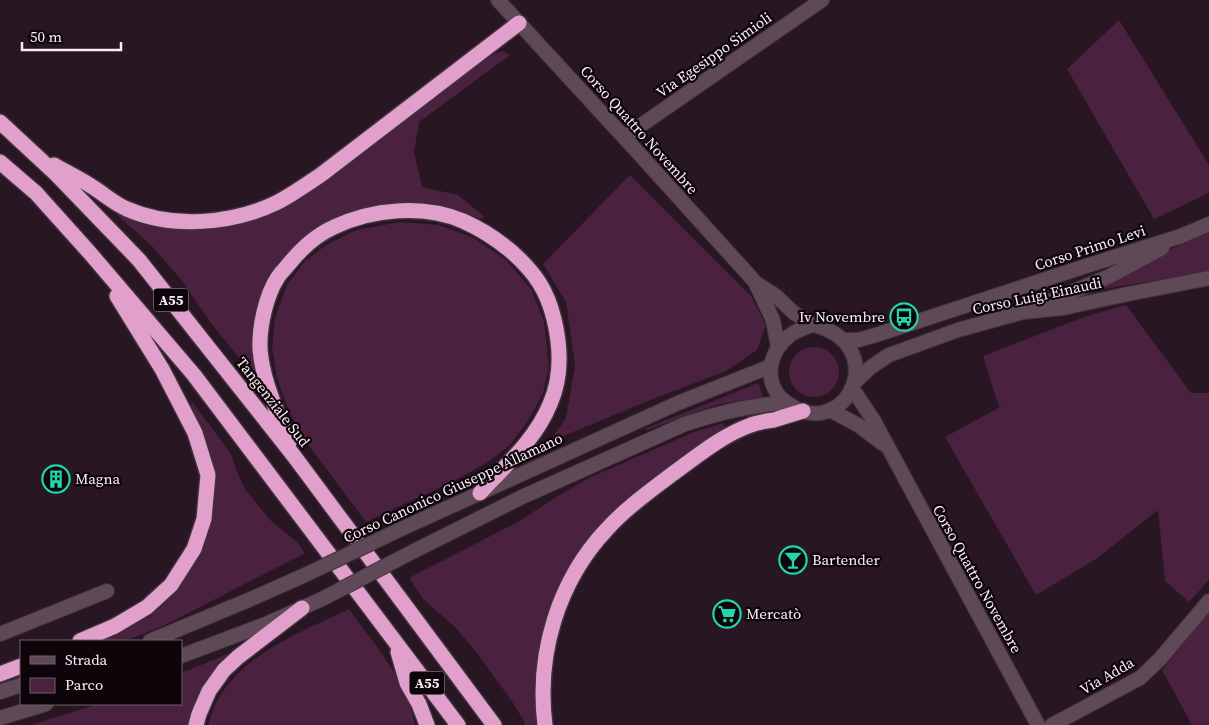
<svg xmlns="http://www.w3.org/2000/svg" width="1209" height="725" font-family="'Source Serif 4',serif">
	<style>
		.green { fill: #4a213e }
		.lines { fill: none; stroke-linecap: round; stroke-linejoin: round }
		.minor-casing { stroke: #40323c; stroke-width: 16 }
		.secondary-casing { stroke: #40323c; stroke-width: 16 }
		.motorway-casing { stroke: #40323c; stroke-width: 18 }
		.minor { stroke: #5f4957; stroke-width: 14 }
		.secondary { stroke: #5f4957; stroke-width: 14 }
		.motorway { stroke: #e19fcb; stroke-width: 15 }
		.secondary-bridge-casing { stroke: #40323c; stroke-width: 16; stroke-linecap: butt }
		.secondary-bridge { stroke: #5f4957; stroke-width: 14 }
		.labels { text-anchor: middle; stroke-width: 4.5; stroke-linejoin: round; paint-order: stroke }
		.shield { fill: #0d050a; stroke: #b4a8b0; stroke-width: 1 }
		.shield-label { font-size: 14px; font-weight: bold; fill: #fceef7 }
		.street-label { font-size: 15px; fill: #fceef7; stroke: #0d050a }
		.poi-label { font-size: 15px; fill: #fceef7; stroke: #0d050a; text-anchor: start }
	</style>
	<rect width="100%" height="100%" fill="#291623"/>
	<path class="green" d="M1119 20 1209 165V193L1154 219 1067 69Z
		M503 51 510 55 419 122 414 152 422 187 458 195 485 217 479 219 445 207 396 203 360 209 329 222 299 242 278 264 265 287 255 320 252 349 255 372 253 375 210 322 183 282 151 245 117 215 119 212C134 217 148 223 163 226 201 234 246 228 280 210 287 206 293 202 300 198L485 60 496 53Z
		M630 175 751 296 766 325 757 350 726 371 648 401 549 442 566 418 575 365 566 302 543 264Z
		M400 222 439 225 474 238 506 260 531 289 544 321 549 367 543 393 529 419 510 445 488 462 452 482 366 522 307 443 289 412 277 378 272 347 275 318 287 285 305 261 326 245 356 230Z
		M1209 232V272L1090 291 1158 255Z
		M1126 305 1191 393H1209V580L1189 602 1165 581 1158 510 1096 559 1036 595 945 437 1004 405 999 407 983 356 1084 317Z
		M789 372a25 25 0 1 1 50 0a25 25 0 1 1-50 0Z
		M758 383 763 397 720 404 698 411 648 430 644 429Z
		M192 402 224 444 231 455 238 474 245 489 270 520 297 542 305 553 165 625 125 641H102L150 616 172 597 191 571 206 537 203 436 191 405Z
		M724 423 725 428 646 486 581 551 559 587 546 623 538 661 539 725H525L524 721 513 703 477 653 455 627 423 599 409 578 518 522 558 496 591 477 694 432Z
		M349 609C374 644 407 680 415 725H208C210 719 212 712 214 707 239 654 300 633 349 609Z
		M1209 612V725H1192L1162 670Z
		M240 649 190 725H31L98 704H181V673Z"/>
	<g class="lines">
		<g class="minor-casing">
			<path id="minor" d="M498 0 519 23
				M624 137 822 0
				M852 388 874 421 1038 725
				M830 410 858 425 883 444
				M0 634 107 591
				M1052 725 1140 678 1160 659 1209 601"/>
		</g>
		<g class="secondary-casing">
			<path id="secondary" d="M519 23 643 158 756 283 776 296 794 313 814 325
				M756 284 773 320 778 347
				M1036 307 1110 276 1162 248
				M814 325C890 345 849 436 795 408 789 404 781 400 777 393 762 370 775 341 799 330 804 328 809 326 814 325Z
				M843 340H858L876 335 1086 266 1181 236 1209 224
				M855 382 871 367 889 355 958 330 1023 312 1063 308 1128 294 1209 278
				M401 529 678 403 771 366
				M414 551 522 497 685 424C718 413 753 404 787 403
				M150 641 251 599 305 575
				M181 656 266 624 322 599
				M0 692 21 685
				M0 718 46 704"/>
		</g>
		<g class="motorway-casing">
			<path id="motorway" d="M0 122 56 174 139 260 294 456 494 725
				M0 162 36 193 89 252 194 375 458 725
				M54 165C66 172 79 178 91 186 103 193 113 203 127 209 172 229 232 224 276 203 292 195 307 184 322 174L519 23
				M289 443C278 413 262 380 260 349 259 327 266 295 278 277 281 272 285 269 288 265 300 250 316 235 334 227 372 209 423 204 463 221 481 229 498 240 513 253 535 273 547 290 554 319 561 348 562 377 550 404 536 439 505 466 480 493
				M80 641 115 626 147 607 171 585 194 549 204 519 208 475 195 433 162 369 117 296
				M398 652 407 683 419 704 427 725
				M0 674 21 666
				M196 725 199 714 209 691 224 670 238 657 302 608
				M545 725C536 654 558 581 607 529 626 508 649 492 671 475 696 457 722 435 751 425 758 422 766 421 774 420 783 417 793 414 803 411"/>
		</g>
		<use href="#minor" class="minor"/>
		<use href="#secondary" class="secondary"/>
		<use href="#motorway" class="motorway"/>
		<g class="secondary-bridge-casing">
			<path id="secondary-bridge" d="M305 575 401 529
				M322 599 414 551"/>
		</g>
		<use href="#secondary-bridge" class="secondary-bridge"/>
	</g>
	<defs>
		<g id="bus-ring" transform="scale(1.4375)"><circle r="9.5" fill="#0d050a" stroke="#22d5af" stroke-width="1.5"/><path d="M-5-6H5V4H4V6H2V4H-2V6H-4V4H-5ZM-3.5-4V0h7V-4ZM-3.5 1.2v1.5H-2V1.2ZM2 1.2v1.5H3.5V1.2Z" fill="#22d5af"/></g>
		<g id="building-ring" transform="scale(1.4375)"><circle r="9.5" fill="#0d050a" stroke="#22d5af" stroke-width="1.5"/><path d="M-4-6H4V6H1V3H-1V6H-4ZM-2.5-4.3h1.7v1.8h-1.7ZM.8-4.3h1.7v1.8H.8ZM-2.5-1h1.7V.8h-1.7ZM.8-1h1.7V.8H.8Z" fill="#22d5af"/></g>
		<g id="bar-ring" transform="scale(1.4375)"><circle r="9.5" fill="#0d050a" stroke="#22d5af" stroke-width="1.5"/><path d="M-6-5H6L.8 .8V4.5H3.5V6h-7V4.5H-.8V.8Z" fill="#22d5af"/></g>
		<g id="supermarket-ring" transform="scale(1.4375)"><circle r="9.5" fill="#0d050a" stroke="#22d5af" stroke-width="1.5"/><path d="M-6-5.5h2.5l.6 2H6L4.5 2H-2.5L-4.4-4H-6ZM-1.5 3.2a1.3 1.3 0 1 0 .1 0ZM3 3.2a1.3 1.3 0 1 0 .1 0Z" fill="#22d5af"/></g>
	</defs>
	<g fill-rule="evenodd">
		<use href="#bus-ring" x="904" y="317"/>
		<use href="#building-ring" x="56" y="479"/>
		<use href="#bar-ring" x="793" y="560"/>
		<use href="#supermarket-ring" x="727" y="614"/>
	</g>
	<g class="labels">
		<g class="shield">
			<rect x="153.5" y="288.5" width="35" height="23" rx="4"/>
			<rect x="409.5" y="671.5" width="35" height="23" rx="4"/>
		</g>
		<g class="shield-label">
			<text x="171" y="305">A55</text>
			<text x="427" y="688">A55</text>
		</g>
		<g class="street-label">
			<text transform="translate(714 55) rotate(-35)" y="5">Via Egesippo Simioli</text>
			<text transform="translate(639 130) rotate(48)" y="5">Corso Quattro Novembre</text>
			<text transform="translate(1090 248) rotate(-18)" y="5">Corso Primo Levi</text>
			<text transform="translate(1037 296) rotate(-12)" y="5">Corso Luigi Einaudi</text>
			<text transform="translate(273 402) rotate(52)" y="5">Tangenziale Sud</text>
			<text transform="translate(453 488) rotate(-25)" y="5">Corso Canonico Giuseppe Allamano</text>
			<text transform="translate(977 579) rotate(61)" y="5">Corso Quattro Novembre</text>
			<text transform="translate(1107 676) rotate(-30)" y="5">Via Adda</text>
		</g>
		<g class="poi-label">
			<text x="885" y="322" text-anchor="end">Iv Novembre</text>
			<text x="75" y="484">Magna</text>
			<text x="812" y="565">Bartender</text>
			<text x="746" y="619">Mercatò</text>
		</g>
	</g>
	<rect x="20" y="640" width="162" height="65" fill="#0d050a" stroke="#6d6269"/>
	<rect x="30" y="656" width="25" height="8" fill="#5f4957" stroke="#6d6269"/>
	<text x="65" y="665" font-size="15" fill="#fceef7">Strada</text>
	<rect x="30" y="678" width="25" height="15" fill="#4a213e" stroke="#6d6269"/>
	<text x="65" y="690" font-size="15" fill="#fceef7">Parco</text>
	<path d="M22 42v8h99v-8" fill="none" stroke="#fceef7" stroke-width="2.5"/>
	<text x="30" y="42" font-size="15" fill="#fceef7" stroke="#0d050a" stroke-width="4" paint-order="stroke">50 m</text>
</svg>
